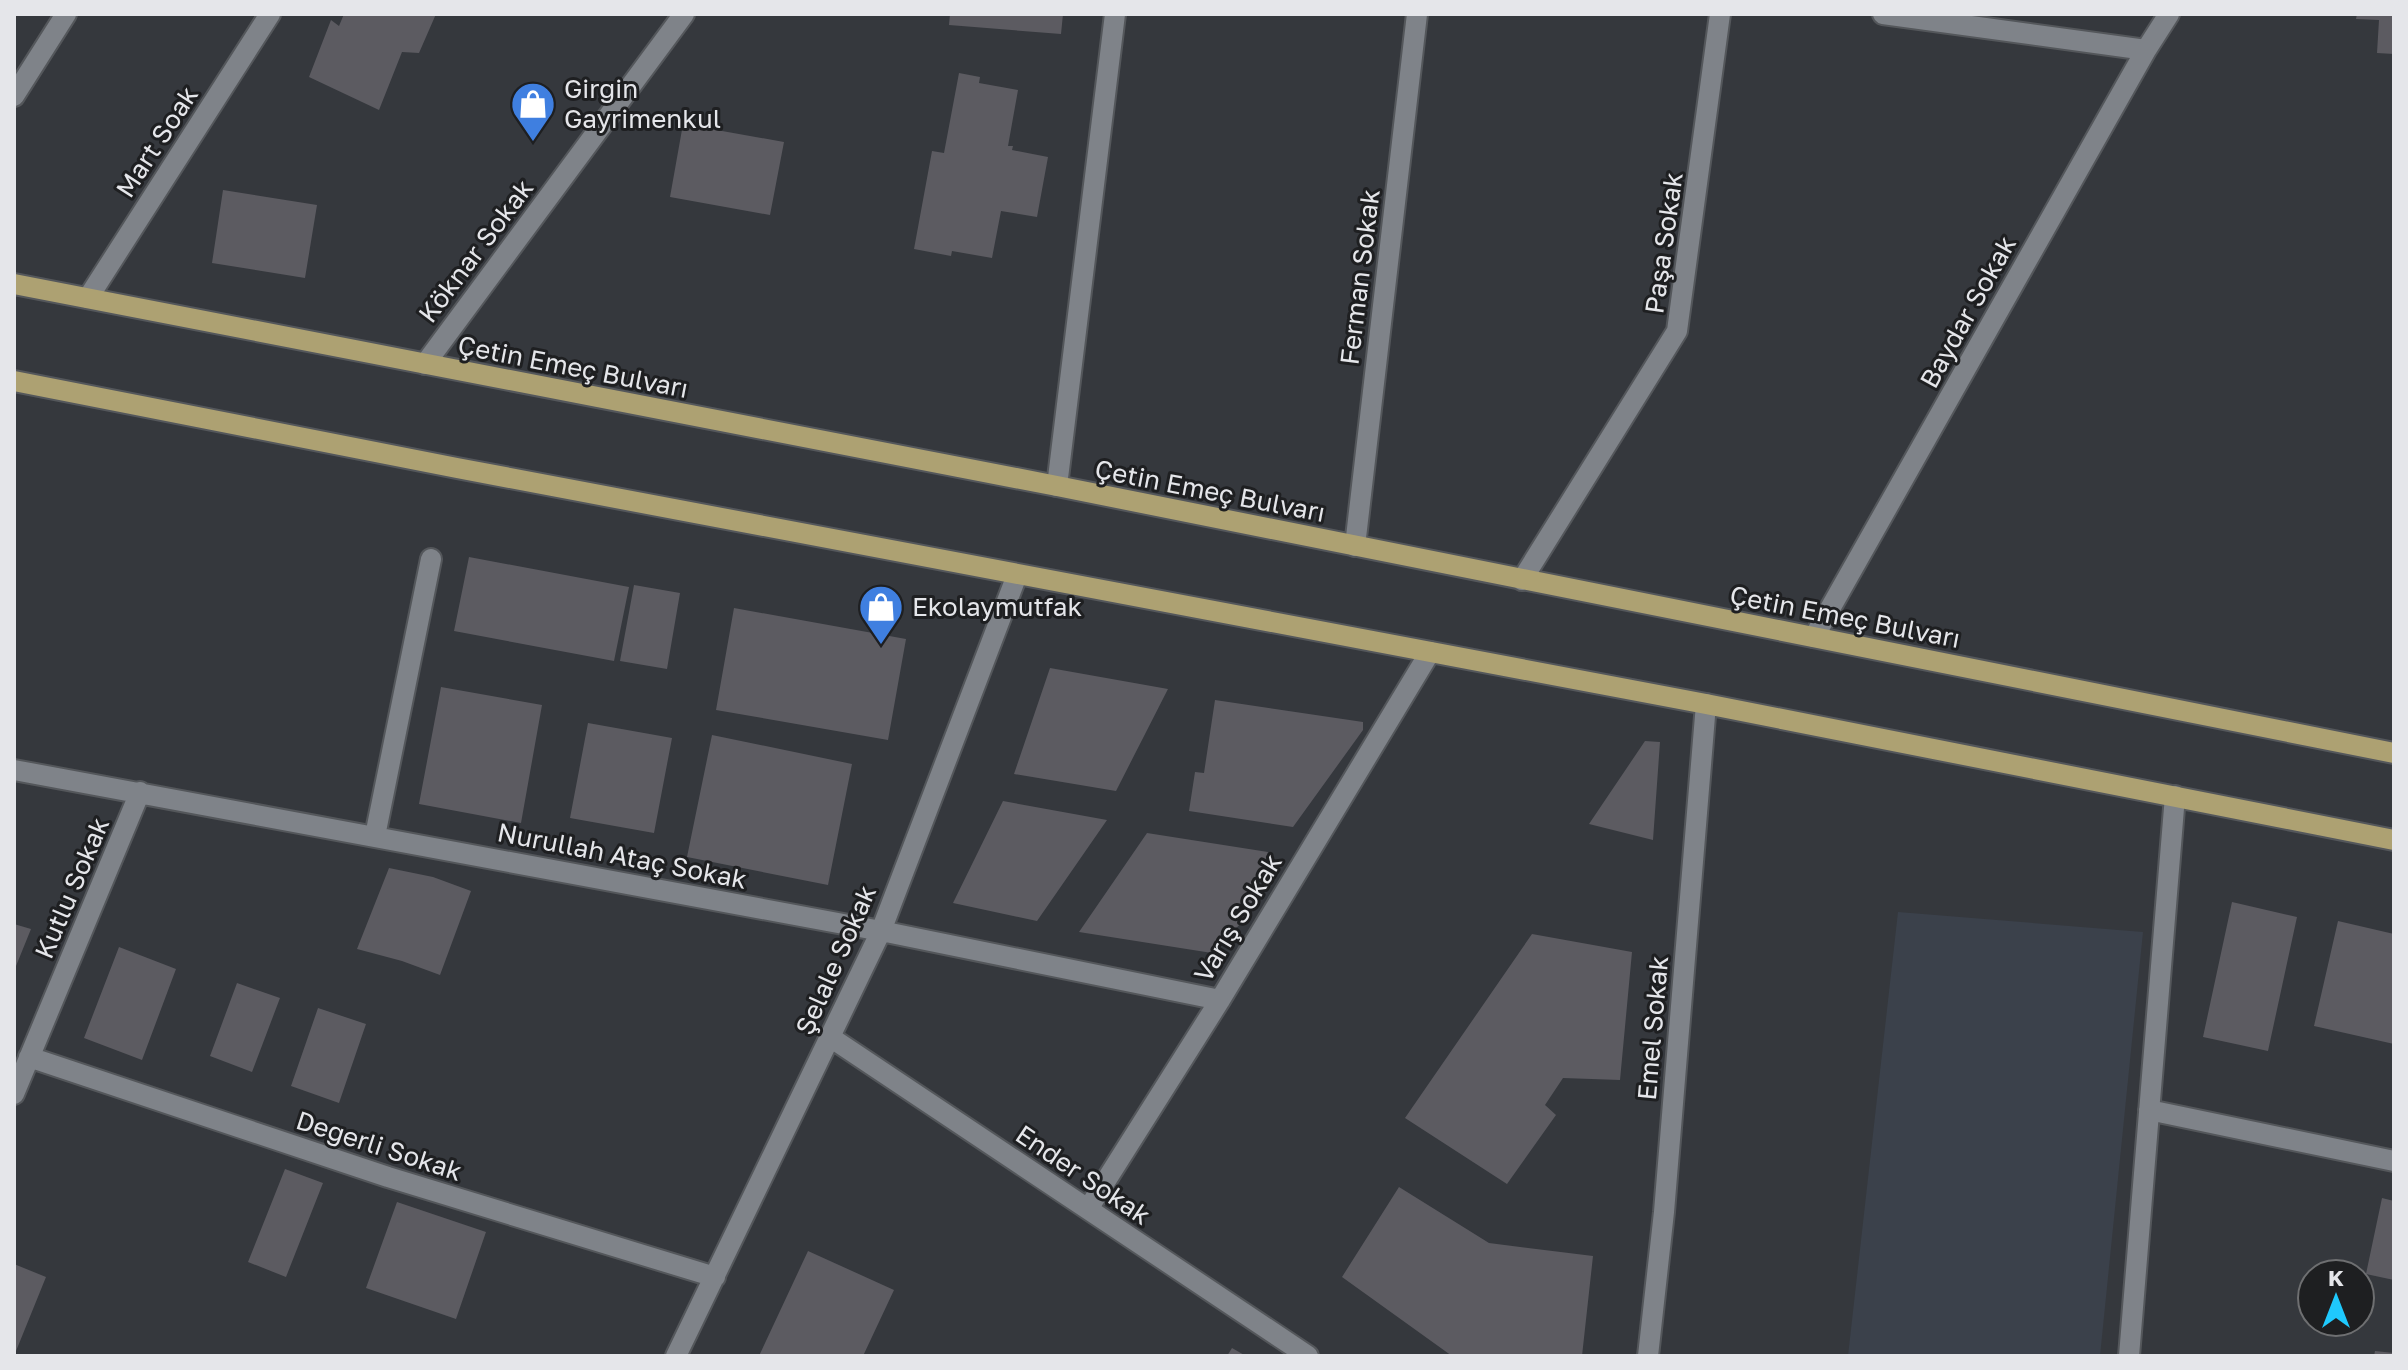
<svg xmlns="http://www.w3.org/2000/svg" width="2408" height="1370" font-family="'Golos Text',sans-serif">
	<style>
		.built { fill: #3b414b }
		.building { fill: #5c5b61 }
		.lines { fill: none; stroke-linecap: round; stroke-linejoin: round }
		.minor-casing { stroke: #54575b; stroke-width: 24 }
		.major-casing { stroke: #54575b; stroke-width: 24 }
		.minor { stroke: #7f8389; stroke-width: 20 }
		.major { stroke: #ada172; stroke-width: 20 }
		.labels { text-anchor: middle; stroke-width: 6; stroke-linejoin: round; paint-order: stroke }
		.poi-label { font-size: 26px; fill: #e5e6ea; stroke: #1e1f21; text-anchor: start }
		.street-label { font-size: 26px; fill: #e5e6ea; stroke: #1e1f21 }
	</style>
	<rect width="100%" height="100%" fill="#35383d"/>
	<path class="built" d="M1898 912 2143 932 2100 1356H1848Z"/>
	<path class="building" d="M344 14H436L419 53 402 52 379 110 309 77 331 20 339 26Z
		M950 14H1063L1061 34 949 25Z
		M2357 14H2394V54L2377 53 2379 20 2356 19Z
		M959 73 980 77 979 83 1018 90 1008 146H1013L1012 150 1048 157 1037 217 1001 211 992 258 952 251 951 256 914 249 932 151 944 153Z
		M683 124 784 142 770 215 670 197Z
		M223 190 317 205 305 278 212 263Z
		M469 557 629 587 614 661 454 631Z
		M634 585 680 593 667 669 620 661Z
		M734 608 906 639 888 740 716 710Z
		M1050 668 1168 689 1116 791 1014 774Z
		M441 687 542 705 521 823 419 804Z
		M1215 700 1363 722V730L1293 827 1189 811 1195 772 1204 773Z
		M588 723 672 738 654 833 570 818Z
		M712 735 852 764 828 885 687 857Z
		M1645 741 1660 742 1653 840 1589 824Z
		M1003 801 1107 820 1037 921 953 903Z
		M1147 833 1268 852 1248 916 1212 953 1079 932Z
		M389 868 433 877 471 891 440 975 402 961 357 949Z
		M2232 902 2297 917 2268 1051 2203 1037Z
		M2338 921 2394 934V1044L2314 1026Z
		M14 924 31 929 14 971Z
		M1532 934 1632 952 1620 1080 1563 1078 1545 1105 1556 1115 1507 1184 1405 1118Z
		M119 947 176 969 142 1060 84 1038Z
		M237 983 280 998 252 1072 210 1056Z
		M318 1008 366 1024 339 1103 291 1086Z
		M285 1169 323 1183 286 1277 248 1262Z
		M1399 1187 1489 1243 1593 1256 1582 1356H1452L1342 1277Z
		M2382 1198 2394 1201V1280L2366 1274Z
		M397 1202 486 1232 456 1319 366 1288Z
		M808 1251 894 1290 863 1356H759Z
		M14 1264 46 1277 14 1356Z
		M1232 1348 1246 1356H1227Z
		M2375 1351 2394 1353V1356H2374Z"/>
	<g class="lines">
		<g class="minor-casing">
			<path id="minor" d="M1883 14 2146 50
				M14 96 66 14
				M88 298 270 14
				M425 364 684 14
				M1057 486 1115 14
				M1355 546 1417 14
				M1522 580 1677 331 1720 14
				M1814 637 2146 50 2169 14
				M14 770 881 931 1220 1000
				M375 836 431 559
				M830 1037 1308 1356
				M29 1057 388 1177 715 1277
				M14 1094 140 792
				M2149 1110 2394 1161
				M1088 1209 1220 1000 1430 652
				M676 1356 881 931 1017 575
				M1648 1356 1664 1212 1706 704
				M2129 1356 2175 796"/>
		</g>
		<g class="major-casing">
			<path id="major" d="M14 284 1057 486 2394 753
				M14 381 457 468 1706 704 2394 840"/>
		</g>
		<use href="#minor" class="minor"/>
		<use href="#major" class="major"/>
	</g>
	<defs>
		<g id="shop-pin" transform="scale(2.3)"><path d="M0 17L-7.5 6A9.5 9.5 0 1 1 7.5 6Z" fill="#3f7fe0" stroke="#1e1f21"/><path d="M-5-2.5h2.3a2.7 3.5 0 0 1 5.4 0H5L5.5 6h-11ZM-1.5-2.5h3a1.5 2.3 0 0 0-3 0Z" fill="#fff"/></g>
	</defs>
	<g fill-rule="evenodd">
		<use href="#shop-pin" x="533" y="104"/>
		<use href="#shop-pin" x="881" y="607"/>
	</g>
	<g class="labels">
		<g class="poi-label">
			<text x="564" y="98">Girgin<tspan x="564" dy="30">Gayrimenkul</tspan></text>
			<text x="912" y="616">Ekolaymutfak</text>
		</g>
		<g class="street-label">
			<text transform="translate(157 142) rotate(-57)" y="9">Mart Soak</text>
			<text transform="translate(1664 243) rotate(-82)" y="9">Paşa Sokak</text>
			<text transform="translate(476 251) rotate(-53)" y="9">Köknar Sokak</text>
			<text transform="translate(1360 277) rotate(-83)" y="9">Ferman Sokak</text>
			<text transform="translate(1968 312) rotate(-61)" y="9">Baydar Sokak</text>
			<text transform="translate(573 367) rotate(11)" y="9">Çetin Emeç Bulvarı</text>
			<text transform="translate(1210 491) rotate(11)" y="9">Çetin Emeç Bulvarı</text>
			<text transform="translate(1845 617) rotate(11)" y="9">Çetin Emeç Bulvarı</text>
			<text transform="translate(622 856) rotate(11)" y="9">Nurullah Ataç Sokak</text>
			<text transform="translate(72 888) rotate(-67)" y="9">Kutlu Sokak</text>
			<text transform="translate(1238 918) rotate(-59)" y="9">Varış Sokak</text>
			<text transform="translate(836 960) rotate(-66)" y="9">Şelale Sokak</text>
			<text transform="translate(1653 1028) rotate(-85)" y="9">Emel Sokak</text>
			<text transform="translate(379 1146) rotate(18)" y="9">Değerli Sokak</text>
			<text transform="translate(1083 1175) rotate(34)" y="9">Ender Sokak</text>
		</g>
	</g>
	<rect width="2408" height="1370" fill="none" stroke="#e5e6ea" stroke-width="32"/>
	<g transform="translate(2336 1298)"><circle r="38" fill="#1e1f21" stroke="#6e6f71" stroke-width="2"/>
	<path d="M0-6L14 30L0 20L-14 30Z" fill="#1fc9fd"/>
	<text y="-12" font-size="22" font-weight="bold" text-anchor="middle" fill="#e5e6ea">K</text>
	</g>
</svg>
